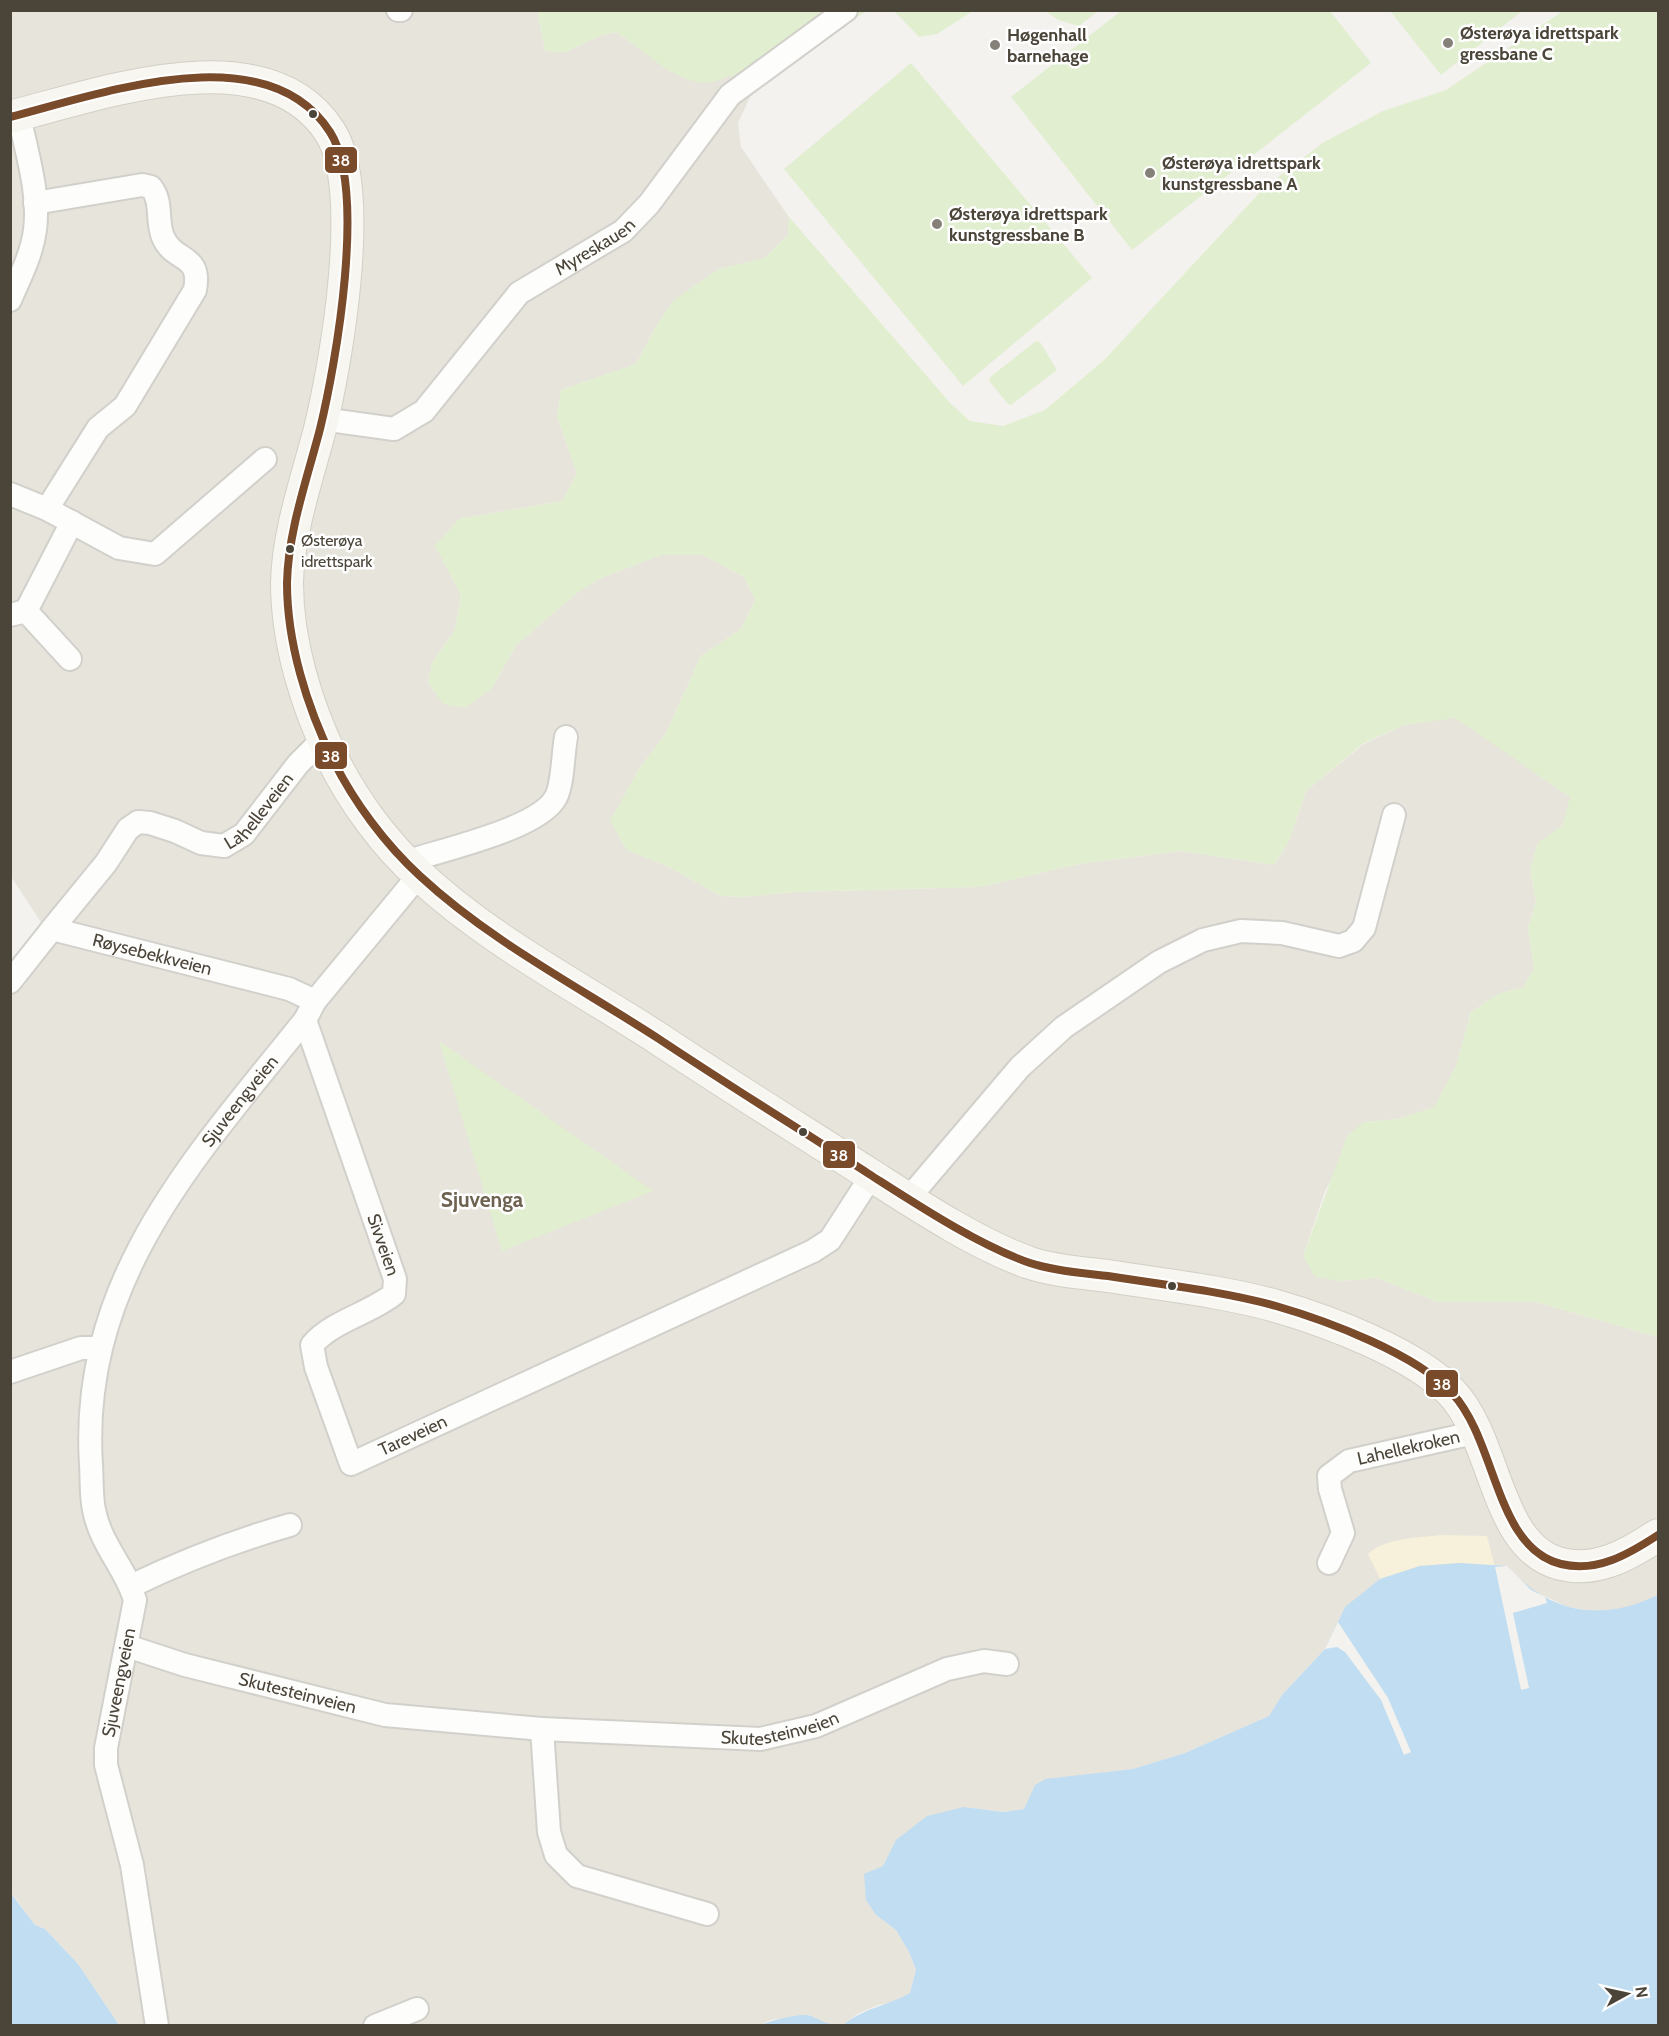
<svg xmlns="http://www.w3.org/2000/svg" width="1669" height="2036" font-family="Cabin,sans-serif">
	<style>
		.residential { fill: #e7e4dc }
		.green { fill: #e1eecf }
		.sand { fill: #f7f0da }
		.water { fill: #c0ddf1 }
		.pier { fill: #f4f2ee }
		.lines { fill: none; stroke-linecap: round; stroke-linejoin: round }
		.street-casing { stroke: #d2d0cb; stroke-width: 26 }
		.secondary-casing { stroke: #d3cfc5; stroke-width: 34 }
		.street { stroke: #fdfdfc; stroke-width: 22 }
		.secondary { stroke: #f7f6f1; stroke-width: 32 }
		.bus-1-casing { stroke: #fff; stroke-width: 12 }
		.bus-1 { stroke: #7a4b2a; stroke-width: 8 }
		.poi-dot { fill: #868178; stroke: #fff; stroke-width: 2 }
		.bus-dot { fill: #4b4439; stroke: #fff; stroke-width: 2 }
		.labels { text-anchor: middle; stroke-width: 5; stroke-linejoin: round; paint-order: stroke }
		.bus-label { font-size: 16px; fill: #4b4439; stroke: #fff; text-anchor: start }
		.poi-label { font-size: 18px; font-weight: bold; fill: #4b4439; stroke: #fff; text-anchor: start }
		.street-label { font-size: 18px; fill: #4b4439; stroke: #fff }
		.quarter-label { font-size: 21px; font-weight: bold; fill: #6e6250; stroke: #fff }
		.line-badge { stroke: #fff; stroke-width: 2 }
		.badge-label { font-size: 16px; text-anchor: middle; font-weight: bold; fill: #fff }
	</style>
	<rect width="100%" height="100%" fill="#f4f2ee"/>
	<path class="residential" d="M11 11H542L538 14 545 51 565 52 602 35 616 32 641 48 729 75 750 97 738 123 741 147 789 217 788 235 765 258 719 269 655 328 636 364 561 390 557 416 577 474 562 501 459 519 436 546 461 595 455 630 432 663 428 682 444 704 492 688 516 645 577 593 599 579 661 555H703L744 577 755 600 741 629 701 656 666 733 639 769 611 821 627 850 667 866 721 896 743 897 794 892 980 887 1079 864 1181 851 1274 865 1289 841 1306 791 1364 744 1404 725 1455 717 1571 797 1563 825 1538 843 1530 869 1536 901 1528 928 1534 968 1524 987 1498 994 1471 1012 1456 1066 1435 1107 1398 1119 1364 1122 1325 1191 1303 1256 1341 1281 1377 1278 1438 1302H1536L1658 1337V1595L1632 1608 1600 1612 1568 1607 1531 1590 1507 1566 1495 1567 1345 1607 1325 1649 1282 1695 1269 1716 1185 1753 1133 1769 1045 1780 1024 1809 1003 1812 964 1807 897 1840 883 1866 876 1915 896 1930 909 1952 916 1970 910 1993 895 2002 878 2005 857 2014 843 2025 824 2024 809 2015 770 2020 759 2026 119 2025 78 1964 45 1929 35 1925 11 1892 10 992 52 939 10 875Z"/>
	<path class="green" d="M542 10 867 11 781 63 750 97 729 75C690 101 648 52 616 32L602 35 565 52 545 51 538 14Z
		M894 11H973L937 34 919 37Z
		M1046 11H1098L1079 26 1058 20Z
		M1121 11H1330L1371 63 1132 250 1011 97Z
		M1390 11H1522L1441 75Z
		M1563 11H1658V1337L1536 1302H1438L1377 1278 1341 1281 1315 1277 1303 1256 1347 1136 1364 1122 1398 1119 1434 1107 1456 1066 1471 1012 1498 994 1524 987 1534 968 1528 928 1536 901 1530 869 1538 843 1563 825 1570 797 1455 718 1404 725 1364 743 1306 791 1289 841 1274 865 1181 851 1079 864 980 887 794 892 743 897 721 896 667 866 627 850 610 821 639 769 666 733 701 656 741 629 755 600 744 577 703 555H661L599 579 577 593 516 645 492 688 465 708 443 704 428 682 432 663 455 630 461 595 435 546 459 519 562 501 577 474 557 416 561 390 636 364 655 328 674 300 719 269 765 258 788 235 789 217 951 404 970 421 1003 426 1045 410 1105 359 1264 188 1324 142 1383 111 1446 90Z
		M911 63 1092 278 963 386 784 169Z
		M1036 341 1040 342 1057 370 1011 405 1008 404 990 382 989 378Z
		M439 1041 653 1191 502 1251Z"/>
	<path class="sand" d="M1440 1535 1487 1536 1495 1567 1460 1563 1420 1566 1380 1579 1368 1554C1384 1538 1418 1538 1440 1535Z"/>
	<path class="water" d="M1460 1563 1507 1566C1551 1615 1601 1622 1658 1595V2025L759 2026C768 2021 803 2012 811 2016 826 2023 826 2024 843 2025 864 2008 887 2006 910 1993L916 1970 909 1952 896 1930 876 1915 866 1900 864 1874 883 1866 896 1840 927 1816 964 1807 1003 1812 1024 1809 1035 1785 1045 1779 1133 1769 1185 1753 1269 1716 1282 1695 1325 1649 1345 1607 1380 1579 1420 1566Z
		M10 1892 35 1925 45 1929 78 1964 119 2025H11Z"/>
	<path class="pier" d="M1507 1566 1531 1590 1545 1597 1547 1603 1513 1613 1529 1688 1521 1690 1495 1567Z
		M1338 1622 1388 1698 1411 1752 1404 1755 1381 1700 1345 1652 1337 1647 1325 1649Z"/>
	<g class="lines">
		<g class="street-casing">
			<g id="street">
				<path d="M398 10H401"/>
				<path d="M35 203 142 185 151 187C163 202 156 221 163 237 174 263 202 253 195 290L125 406 98 428 47 509"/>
				<path d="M10 300C20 277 32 254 35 230 40 193 26 151 19 115"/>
				<path id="s1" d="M322 419 394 429 424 411 519 293 623 231 649 204 730 95 846 10"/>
				<path d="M10 494 47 509 119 548 155 554 265 459"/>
				<path d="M26 611 70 659"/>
				<path d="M10 615 26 611 72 522"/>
				<path d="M406 862C440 850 540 829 556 797 563 784 563 752 566 737"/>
				<path id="s2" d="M52 929 106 863 128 829 138 822 150 823 175 831 201 843 224 846 244 834 298 764 323 739"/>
				<path id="s3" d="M10 982 52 929 289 989 315 1001"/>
				<path id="s4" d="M305 1020 395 1279 394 1294C369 1314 332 1321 312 1345L316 1367 351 1464 813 1251 830 1240 872 1175"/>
				<path d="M908 1199 1020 1067 1064 1027 1159 962 1203 940 1241 931 1282 933 1339 946 1353 941 1364 928 1394 815"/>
				<path d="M10 1372 81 1348H99"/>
				<path id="s5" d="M1329 1563 1343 1533 1330 1489 1329 1476 1349 1461 1478 1432"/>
				<path d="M131 1586C183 1561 234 1541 290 1525"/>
				<path id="s6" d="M127 1646 185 1665 385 1715 542 1729 760 1739 816 1726 947 1669 984 1661 1007 1664"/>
				<path d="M542 1729 549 1832 556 1855 577 1876 707 1914"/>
				<path id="s7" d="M157 2026 132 1865 106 1765V1748L135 1600C126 1568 101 1546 94 1510 91 1496 92 1480 91 1465 79 1279 197 1155 305 1020L315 1001 419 875"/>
				<path d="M375 2026 417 2009"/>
			</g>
		</g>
		<g class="secondary-casing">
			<path id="secondary" d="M10 117C100 94 267 33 330 132 367 189 336 363 320 429 307 479 288 532 287 583 287 643 307 707 333 760 354 802 385 844 420 876 490 941 579 987 659 1039 728 1085 799 1129 869 1174 916 1204 978 1245 1030 1263 1054 1271 1083 1273 1108 1276 1164 1285 1222 1291 1276 1306 1328 1321 1416 1354 1452 1393 1497 1441 1495 1548 1561 1564 1597 1573 1629 1554 1658 1535"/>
		</g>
		<use href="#street" class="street"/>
		<use href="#secondary" class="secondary"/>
		<g class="bus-1-casing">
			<path id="bus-1" d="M10 117C100 94 267 33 330 132 367 189 336 363 320 429 307 479 288 532 287 583 287 643 307 707 333 760 354 802 385 844 420 876 490 941 579 987 659 1039 728 1085 799 1129 869 1174 916 1204 978 1245 1030 1263 1054 1271 1083 1273 1108 1276 1164 1285 1222 1291 1276 1306 1328 1321 1416 1354 1452 1393 1497 1441 1495 1548 1561 1564 1597 1573 1629 1554 1658 1535"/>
		</g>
		<use href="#bus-1" class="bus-1"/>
	</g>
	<g class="poi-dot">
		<circle cx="1448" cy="43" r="6"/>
		<circle cx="995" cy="45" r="6"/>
		<circle cx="1150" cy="173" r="6"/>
		<circle cx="937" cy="224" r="6"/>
	</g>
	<g class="bus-dot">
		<circle cx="313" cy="114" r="5"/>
		<circle cx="290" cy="549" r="5"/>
		<circle cx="803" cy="1132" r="5"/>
		<circle cx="1172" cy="1286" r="5"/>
	</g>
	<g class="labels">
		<g class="bus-label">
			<text x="301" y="546">Østerøya<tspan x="301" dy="21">idrettspark</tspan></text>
		</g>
		<g class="poi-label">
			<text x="1460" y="39">Østerøya idrettspark<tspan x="1460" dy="21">gressbane C</tspan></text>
			<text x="1007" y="41">Høgenhall<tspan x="1007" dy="21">barnehage</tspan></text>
			<text x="1162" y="169">Østerøya idrettspark<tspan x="1162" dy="21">kunstgressbane A</tspan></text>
			<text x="949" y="220">Østerøya idrettspark<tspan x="949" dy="21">kunstgressbane B</tspan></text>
		</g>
		<g class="street-label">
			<text dy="6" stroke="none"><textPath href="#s1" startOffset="348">Myreskauen</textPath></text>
			<text dy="6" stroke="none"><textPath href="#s2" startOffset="278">Lahelleveien</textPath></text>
			<text dy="6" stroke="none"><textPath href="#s3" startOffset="171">Røysebekkveien</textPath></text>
			<text dy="6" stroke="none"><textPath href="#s7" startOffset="982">Sjuveengveien</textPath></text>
			<text dy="6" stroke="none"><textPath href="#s4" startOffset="238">Sivveien</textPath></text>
			<text dy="6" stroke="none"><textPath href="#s4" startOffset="580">Tareveien</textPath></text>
			<text dy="6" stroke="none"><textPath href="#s5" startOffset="178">Lahellekroken</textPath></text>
			<text dy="6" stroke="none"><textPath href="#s7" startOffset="350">Sjuveengveien</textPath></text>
			<text dy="6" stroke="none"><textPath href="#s6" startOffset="177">Skutesteinveien</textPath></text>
			<text dy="6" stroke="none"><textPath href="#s6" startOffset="664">Skutesteinveien</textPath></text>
		</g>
		<g class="quarter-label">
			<text x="482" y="1207">Sjuvenga</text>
		</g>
	</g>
	<g class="line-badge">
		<rect x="324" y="146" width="34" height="28" rx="6" fill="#7a4b2a"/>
		<rect x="314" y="741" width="34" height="29" rx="6" fill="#7a4b2a"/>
		<rect x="822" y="1140" width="34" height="29" rx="6" fill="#7a4b2a"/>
		<rect x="1425" y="1369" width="34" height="29" rx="6" fill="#7a4b2a"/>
	</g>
	<g class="badge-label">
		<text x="341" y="166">38</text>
		<text x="331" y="762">38</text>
		<text x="839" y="1161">38</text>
		<text x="1442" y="1390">38</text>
	</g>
	<rect width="1669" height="2036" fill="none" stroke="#4b4439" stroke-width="24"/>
	<g transform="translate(1627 1994) rotate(82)" stroke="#ffffff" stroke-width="4.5" paint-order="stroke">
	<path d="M0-4.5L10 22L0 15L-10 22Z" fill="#4b4439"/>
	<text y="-9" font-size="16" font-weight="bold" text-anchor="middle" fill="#4b4439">N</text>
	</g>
</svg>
